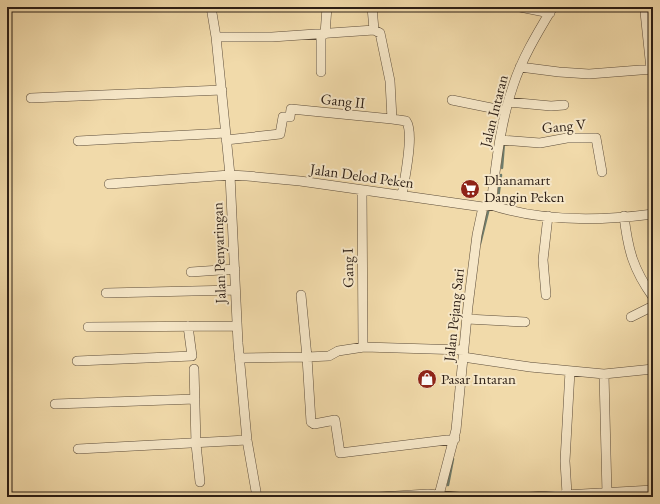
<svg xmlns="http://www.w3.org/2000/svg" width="660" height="504" font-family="'EB Garamond',serif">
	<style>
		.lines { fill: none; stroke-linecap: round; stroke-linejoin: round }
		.stream { stroke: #6f7c6b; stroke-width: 2.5 }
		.minor-casing { stroke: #5d4d3a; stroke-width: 10 }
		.minor { stroke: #f6e7c8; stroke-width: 9 }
		.labels { text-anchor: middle; stroke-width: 4; stroke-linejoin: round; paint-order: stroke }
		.street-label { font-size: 15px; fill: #2c1e15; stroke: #f6e7c8 }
		.poi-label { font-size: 15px; fill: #2c1e15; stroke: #f6e7c8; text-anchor: start }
	</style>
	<rect width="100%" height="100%" fill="#f1daaa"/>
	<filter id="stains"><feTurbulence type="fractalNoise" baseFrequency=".005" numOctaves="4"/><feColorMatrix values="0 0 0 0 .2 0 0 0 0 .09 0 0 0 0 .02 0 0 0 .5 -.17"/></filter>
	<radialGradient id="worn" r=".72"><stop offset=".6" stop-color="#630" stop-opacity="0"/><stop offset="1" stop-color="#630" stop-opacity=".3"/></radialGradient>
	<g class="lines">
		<path class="stream" d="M502 168 504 143
			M498 199 501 175
			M480 244 489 208
			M448 485 453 459"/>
		<g class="minor-casing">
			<path id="minor" d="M211 7 216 37 230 175 238 343 247 440 257 497
				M372 7 374 30
				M495 7H512
				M520 7 550 13
				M645 12 651 69
				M321 34V72
				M325 34 327 7
				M216 37H272L374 30 380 33 390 81 392 119 406 121C415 133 404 180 402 196
				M520 67 559 72 589 74 653 69
				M31 98 222 90
				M452 100 506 111
				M508 102 551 106 564 105
				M226 140 280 134 283 117H290L291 109 392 119
				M500 140 540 143 567 138H596L602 172
				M78 141 225 133
				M109 184 230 175 247 176 300 181 483 207 491 205
				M362 190 363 347
				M491 205C496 165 500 124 513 86 522 58 538 32 553 7
				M491 205C542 222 600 221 653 214
				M624 216C628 250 633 269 653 297
				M191 272 235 269
				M106 293 235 290
				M301 295 307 357 329 356 338 351 364 347 464 350
				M546 295 543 260 548 216
				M631 317 653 306
				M467 319 525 322
				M88 327 236 326
				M463 357 530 367 604 374 653 369
				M239 358 307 357 311 422 314 424 335 420 340 453 455 439
				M77 361 192 356 188 326
				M194 369 196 444 200 482
				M604 374 607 494
				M55 404 195 399
				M78 449 247 440
				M567 494 565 461 570 371
				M439 495 456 430 468 306 477 235 483 207
				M379 497 428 494 459 497
				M529 497 653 490"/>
		</g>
		<use href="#minor" class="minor"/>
	</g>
	<defs>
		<g id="supermarket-disc" transform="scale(1)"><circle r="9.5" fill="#8f2418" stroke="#f6e7c8"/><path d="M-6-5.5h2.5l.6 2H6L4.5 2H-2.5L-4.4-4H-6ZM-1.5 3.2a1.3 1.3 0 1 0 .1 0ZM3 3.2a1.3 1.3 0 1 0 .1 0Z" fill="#fff"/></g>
		<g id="shop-disc" transform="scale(1)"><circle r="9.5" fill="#8f2418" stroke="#f6e7c8"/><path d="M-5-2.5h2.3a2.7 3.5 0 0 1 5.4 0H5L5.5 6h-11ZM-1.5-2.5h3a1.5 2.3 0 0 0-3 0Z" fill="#fff"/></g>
	</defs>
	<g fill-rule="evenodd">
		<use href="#supermarket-disc" x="470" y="189"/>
		<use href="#shop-disc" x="427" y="379"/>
	</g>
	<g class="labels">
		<g class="street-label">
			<text transform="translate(343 101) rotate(6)" y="5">Gang II</text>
			<text transform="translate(494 111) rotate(-76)" y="5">Jalan Intaran</text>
			<text transform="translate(564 126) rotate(-5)" y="5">Gang V</text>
			<text transform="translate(362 176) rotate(8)" y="5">Jalan Delod Peken</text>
			<text transform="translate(219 253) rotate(-92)" y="5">Jalan Penyaringan</text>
			<text transform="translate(348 268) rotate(-91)" y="5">Gang I</text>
			<text transform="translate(454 315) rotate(-84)" y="5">Jalan Pejang Sari</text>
		</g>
		<g class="poi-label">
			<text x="484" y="185">Dhanamart<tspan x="484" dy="17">Dangin Peken</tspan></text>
			<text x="441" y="384">Pasar Intaran</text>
		</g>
	</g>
	<rect width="660" height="504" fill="none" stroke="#f1daaa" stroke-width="24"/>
	<rect x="8" y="8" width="644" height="488" fill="none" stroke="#2c1e15" stroke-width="2"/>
	<rect x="12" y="12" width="636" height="480" fill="none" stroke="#2c1e15"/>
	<rect width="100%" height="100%" filter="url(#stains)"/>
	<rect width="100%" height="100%" fill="url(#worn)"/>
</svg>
